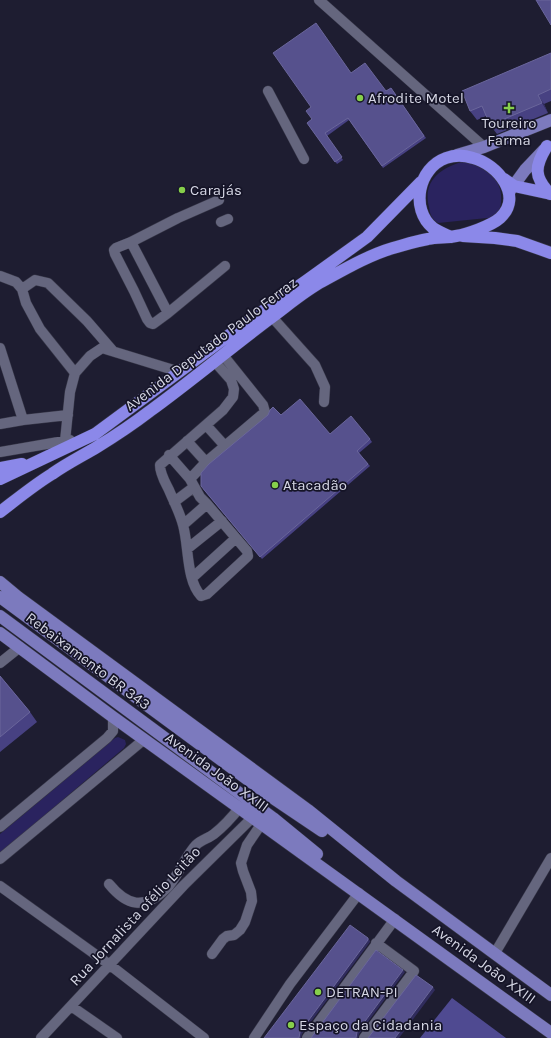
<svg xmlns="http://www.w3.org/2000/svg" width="551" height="1038" font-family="Karla,sans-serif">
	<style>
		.green { fill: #2a235f }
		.forest { fill: #4f4a91 }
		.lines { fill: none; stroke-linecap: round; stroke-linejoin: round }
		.minor-casing { stroke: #39394a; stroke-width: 11 }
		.major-casing { stroke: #39394a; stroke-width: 13 }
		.highway-casing { stroke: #39394a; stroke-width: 13 }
		.minor { stroke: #65667e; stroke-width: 10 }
		.major { stroke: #7c7abe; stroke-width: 12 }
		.highway { stroke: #8b88e9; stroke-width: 12 }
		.wall { fill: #474182 }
		.shaded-wall { fill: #302c5d }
		.building { fill: #56518d; stroke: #6a669b }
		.poi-dot { fill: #86cf4b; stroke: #151427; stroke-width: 1.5 }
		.labels { text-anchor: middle; stroke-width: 3.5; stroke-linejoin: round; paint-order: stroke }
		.poi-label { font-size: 15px; fill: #d6d7e5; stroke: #151427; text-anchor: start }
		.street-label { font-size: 15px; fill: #d6d7e5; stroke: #151427 }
	</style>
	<rect width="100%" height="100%" fill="#1e1d31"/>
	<path class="green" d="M465 161C472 164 483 166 488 171 493 175 498 182 500 189 502 196 502 210 496 216 494 218 491 218 487 218L438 223C432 219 430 215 429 207 422 180 442 167 465 161Z
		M118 737 125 740 126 744 124 748 0 853V834L115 738Z"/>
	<path class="forest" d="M452 998 506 1038H420Z"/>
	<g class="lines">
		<g class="minor-casing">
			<path id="minor" d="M319 0 484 147
				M268 91 304 159
				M221 222 228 219
				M131 242 116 248 114 250 115 254 134 291 147 319 150 323 153 324 168 313 131 242 178 218 219 200
				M0 276 16 282 22 289 26 303 40 329 75 373
				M22 289 35 280 48 283 87 321 113 351
				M168 313 225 266
				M272 317 315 365 325 387 324 402
				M0 348 23 420
				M215 362 231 380 234 389 233 397 223 410 160 465C160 474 165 482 169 490 174 502 180 513 183 525 189 546 186 580 201 596L207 594 248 556 247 551 207 504 200 497 190 479 206 462 265 412 263 405 223 355
				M0 424 23 420 68 415
				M206 425 225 446
				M65 441 70 392 75 373 90 356 102 348 180 372
				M187 441 206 462
				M0 452 70 440
				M169 455 190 479
				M174 502 194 487
				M183 525 207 504
				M187 549 222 521
				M192 578 236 538
				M0 663 20 647
				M0 827 107 738 113 731V717
				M0 859 141 742 147 741
				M109 884C127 906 144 910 166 889 178 877 184 858 196 845 201 840 209 838 214 834 223 827 233 816 240 807
				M0 886 110 965 204 1038
				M495 953 551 858
				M212 954 223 939 227 936 234 935 240 930 245 922 252 901 251 892 243 871 241 863 247 845 262 823
				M71 1006 117 1038
				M41 1038 184 885 253 817
				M254 1038 290 984 359 893
				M307 1038 395 919
				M364 1038 414 971 376 943"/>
		</g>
		<g class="major-casing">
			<path id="major" d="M457 155 484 147 551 120
				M509 192 525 170 544 150
				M0 582 18 597 308 810 396 881 551 995
				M0 597 270 796 322 831
				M0 616 273 818 317 854
				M0 633 113 717 551 1033"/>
		</g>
		<g class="highway-casing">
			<path id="highway" d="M547 146C534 167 534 177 550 194
				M504 179 514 186 551 194
				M463 236 495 238 517 241 551 253
				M0 468 22 464
				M0 479 95 434 240 327 306 281 367 237 421 182
				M0 512C17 499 34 485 52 474 66 464 82 456 97 447 115 436 133 424 150 411 190 382 228 350 268 320 286 307 304 291 323 281 345 269 369 255 393 248 404 245 416 241 428 239 437 237 446 238 456 236 467 234 491 226 500 218 524 196 497 164 473 158 464 155 454 155 446 158 418 168 410 209 433 228 438 232 445 234 451 237"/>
		</g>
		<use href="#minor" class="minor"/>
		<use href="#major" class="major"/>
		<use href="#highway" class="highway"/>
	</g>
	<path class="wall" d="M551 53V101L544 104 548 113 497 134 490 125 486 116 477 120 470 111Z
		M351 73 386 91 391 88 426 138 383 168 349 120 327 136 343 160 337 164 307 123 312 119 311 107Z
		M281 415 330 434 370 439 372 442 359 453 370 466 262 559 203 489Z
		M0 676 30 712 37 722 0 752Z"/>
	<path class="shaded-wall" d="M538 95 544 104 548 113 542 103Z
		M368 938 370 941V942L302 1034 301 1038H299L300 1032Z
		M403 970 405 972 359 1034 358 1038H356L357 1032Z
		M433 987 435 990 399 1038H395Z"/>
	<path class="building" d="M536 0H551V25Z
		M316 23 351 73 365 63 386 91 391 88 424 136 382 166 348 118 325 133 342 157 335 162 307 123 312 119 306 111 311 107 273 53Z
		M551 53V89L538 95 542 103 490 125 482 106 470 111 462 91Z
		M300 399 330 434 351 416 370 439 357 451 368 464 260 557 201 486V473L209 464 268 415 270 410 273 407 281 415Z
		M0 676 30 712 0 737Z
		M350 925 368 938V940L300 1032 299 1038H264Z
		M376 950 403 970 357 1032 356 1038H311Z
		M416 975 433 987 395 1038H368Z"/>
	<g class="poi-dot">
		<circle cx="360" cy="98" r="4"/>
		<path d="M507 102h4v4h4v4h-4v4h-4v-4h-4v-4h4z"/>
		<circle cx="182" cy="190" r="4"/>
		<circle cx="275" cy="485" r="4"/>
		<circle cx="318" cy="992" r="4"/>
		<circle cx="291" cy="1025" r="4"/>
	</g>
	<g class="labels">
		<g class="poi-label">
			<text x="368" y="103">Afrodite Motel</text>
			<text x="509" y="128" text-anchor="middle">Toureiro<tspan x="509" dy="17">Farma</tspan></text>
			<text x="190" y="195">Carajás</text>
			<text x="283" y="490">Atacadão</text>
			<text x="326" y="997">DETRAN-PI</text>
			<text x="299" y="1030">Espaço da Cidadania</text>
		</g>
		<g class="street-label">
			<text transform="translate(211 344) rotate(-37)" y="5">Avenida Deputado Paulo Ferraz</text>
			<text transform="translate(88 661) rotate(37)" y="5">Rebaixamento BR 343</text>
			<text transform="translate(217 772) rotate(36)" y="5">Avenida João XXIII</text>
			<text transform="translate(135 916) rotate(-47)" y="5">Rua Jornalista ofélio Leitão</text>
			<text transform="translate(484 964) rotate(36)" y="5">Avenida João XXIII</text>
		</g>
	</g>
</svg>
